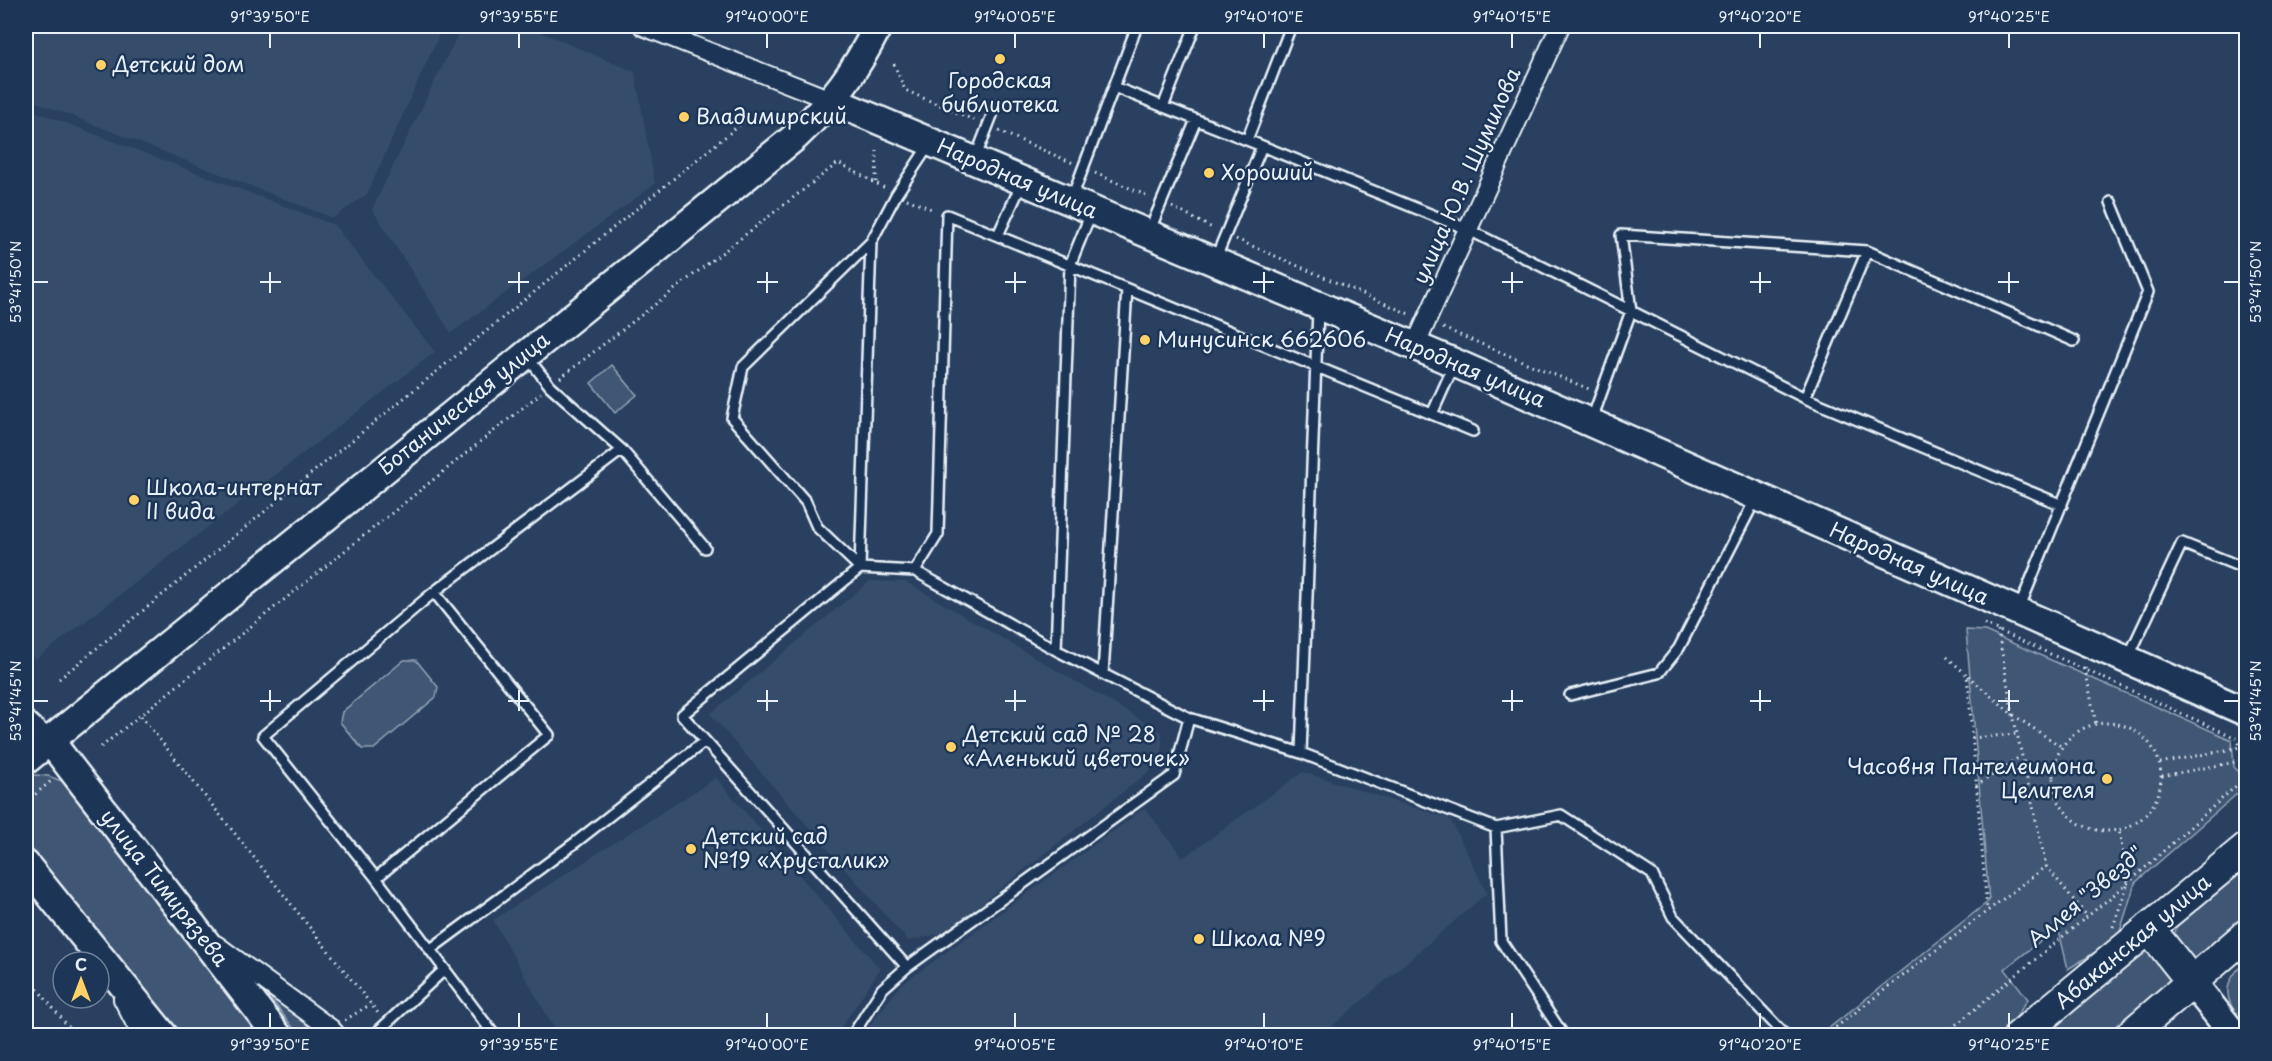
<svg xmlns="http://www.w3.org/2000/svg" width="2272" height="1061" font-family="'Playpen Sans',sans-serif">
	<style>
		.built { fill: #364d6b }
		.green { fill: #415774; stroke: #94a4b6; stroke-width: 1.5 }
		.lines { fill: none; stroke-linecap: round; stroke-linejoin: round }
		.lane-casing { stroke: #e8f1f8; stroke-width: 14 }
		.street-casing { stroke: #e8f1f8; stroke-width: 22 }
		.secondary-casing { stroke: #e8f1f8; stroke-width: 32 }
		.primary-casing { stroke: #e8f1f8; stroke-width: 34 }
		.path { stroke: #e8f1f8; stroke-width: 3; stroke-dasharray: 1.5 4.5; stroke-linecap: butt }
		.lane { stroke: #1d3557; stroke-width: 9 }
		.street { stroke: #1d3557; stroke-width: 18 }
		.secondary { stroke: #1d3557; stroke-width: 27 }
		.primary { stroke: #1d3557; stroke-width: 30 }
		.ticks { fill: none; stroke: #e8f1f8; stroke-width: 2 }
		.poi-dot { fill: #ffd166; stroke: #1d3557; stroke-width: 2 }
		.labels { text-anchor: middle; stroke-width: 5; stroke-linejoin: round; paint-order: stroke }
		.poi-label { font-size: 21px; fill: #e8f1f8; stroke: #1d3557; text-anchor: start }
		.street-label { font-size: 21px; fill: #e8f1f8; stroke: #1d3557 }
		.neatline { fill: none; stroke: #e8f1f8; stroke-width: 2 }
		.ticks-label { font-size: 15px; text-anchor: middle; fill: #e8f1f8 }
	</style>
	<rect width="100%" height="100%" fill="#294061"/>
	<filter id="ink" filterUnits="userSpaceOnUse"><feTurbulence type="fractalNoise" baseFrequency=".0167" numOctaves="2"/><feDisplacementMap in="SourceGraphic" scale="12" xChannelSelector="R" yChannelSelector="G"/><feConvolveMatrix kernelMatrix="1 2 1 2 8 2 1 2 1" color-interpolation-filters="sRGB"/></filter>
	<g filter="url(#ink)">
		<path class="built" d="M26 26H443L367 194 333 218 26 98Z
			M462 26H526L635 72 655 184 451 333 372 209Z
			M26 108 334 225 435 352 35 660 26 648Z
			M870 581 906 582 1162 732V761L944 933 908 941 710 714Z
			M1303 772 1450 819 1487 893 1322 1035H862L901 985 1145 808 1183 858Z
			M716 778 880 969 836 1035H558L493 920Z"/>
		<path class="green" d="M612 365 637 395 615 413 591 383Z
			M1966 630 1985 631 2232 740 2234 767 2246 779V786L2135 883 2118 938 2068 969 2058 927 2005 969 2028 999 2009 1028 2001 1035 1819 1036 1989 901Z
			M404 660H416L438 687 436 697 374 749H362L340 722 342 712Z
			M35 775 48 776 70 784 267 1035H181L26 844V778Z
			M2246 869V922L2202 959 2190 960 2174 941 2176 927Z
			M2145 951 2156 953 2173 972V984L2110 1035 2043 1036Z
			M2244 963 2246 964V1017L2241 1021C2223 998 2223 983 2244 963Z
			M249 971 331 1035H299Z"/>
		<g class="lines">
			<g class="lane-casing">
				<path id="lane" d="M1114 87 1262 146 1215 260
					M1163 107 1195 26
					M1247 140 1291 26
					M1262 146 1467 229 1805 398 2062 505
					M975 159 996 105
					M1071 200 1137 26
					M1149 232 1196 120
					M998 235 1022 183
					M528 358 550 386 622 450 705 548
					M1805 398 1867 251
					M1432 414 1454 365
					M1592 419 1631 311 1621 235 1867 251 2074 341
					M860 568 817 527 806 502 732 418 743 367 871 242 896 195 929 145
					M860 568 871 242
					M915 571 938 534 947 215 1473 431
					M2019 609 2148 292 2111 202
					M1056 650 1070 265 1091 213
					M2128 658 2182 543 2246 569
					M1103 674 1127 289
					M1570 695 1659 673 1679 648 1756 498
					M1301 753 1318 309
					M1496 828 1501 941 1564 1036
					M376 878 549 735 434 592
					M431 949 576 842 705 741
					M907 967 682 715 860 568 915 571 1056 650 1189 718 1301 753 1496 828 1561 815 1652 874 1673 917 1786 1036
					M373 1036 444 970
					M495 1036 376 878 263 736 434 592 622 450
					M852 1036 882 989 907 967 1174 775 1189 718"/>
			</g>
			<g class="street-casing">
				<path id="street" d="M643 26 833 101
					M1415 346 1560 26
					M26 720 50 741
					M216 945 331 1029 337 1036
					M123 999 142 1036"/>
			</g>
			<g class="secondary-casing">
				<path id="secondary" d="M833 101 1455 363 2246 712
					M50 741 278 1036
					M26 760 795 137C834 100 854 74 878 26
					M26 865 164 1036
					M2192 982 2235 1036"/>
			</g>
			<g class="primary-casing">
				<path id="primary" d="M2149 928 2192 982
					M2019 1036 2246 848
					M2129 1036 2246 935"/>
			</g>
			<path class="path" d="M894 64 905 90 976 121
				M999 131 1073 163
				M1095 173 1150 197
				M876 182 877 151
				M907 199 934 210
				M1172 207 1214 229
				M1236 239 1409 314
				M1443 328 1589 389
				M560 378 838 163 885 188
				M1984 624 2236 738 2246 755
				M1998 631 2013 715 2046 866 2087 916
				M1947 657 1967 675 1987 909
				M2085 668 2096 724
				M1968 676 2013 715 2062 747
				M59 679 753 114
				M141 716 378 1013
				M2053 777a54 54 0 1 1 108 0a54 54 0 1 1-108 0Z
				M1972 738 2016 734
				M101 747 541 393
				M2160 763 2241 747
				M2162 776 2246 760
				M1976 786 2021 756
				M2030 796 2054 791
				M26 802 51 781
				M2113 927 2128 883 2119 830
				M26 975 76 1036
				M345 1020 371 1004
				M1831 1031 2046 866
				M1942 1036 2128 883 2246 777"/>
			<use href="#lane" class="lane"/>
			<use href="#street" class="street"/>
			<use href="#secondary" class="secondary"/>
			<use href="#primary" class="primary"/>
		</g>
	</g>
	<path class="ticks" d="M270 33V48M519 33V48M767 33V48M1015 33V48M1264 33V48M1512 33V48M1760 33V48M2009 33V48M270 272V293M519 272V293M767 272V293M1015 272V293M1264 272V293M1512 272V293M1760 272V293M2009 272V293M33 282H48M260 282H281M508 282H529M757 282H778M1005 282H1026M1253 282H1274M1502 282H1523M1750 282H1771M1998 282H2019M2224 282H2239M270 690V711M519 690V711M767 690V711M1015 690V711M1264 690V711M1512 690V711M1760 690V711M2009 690V711M33 701H48M260 701H281M508 701H529M757 701H778M1005 701H1026M1253 701H1274M1502 701H1523M1750 701H1771M1998 701H2019M2224 701H2239M270 1013V1028M519 1013V1028M767 1013V1028M1015 1013V1028M1264 1013V1028M1512 1013V1028M1760 1013V1028M2009 1013V1028"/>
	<g class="poi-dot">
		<circle cx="1000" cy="59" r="6"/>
		<circle cx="101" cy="65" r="6"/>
		<circle cx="684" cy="117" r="6"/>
		<circle cx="1209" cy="173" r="6"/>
		<circle cx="1145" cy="340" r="6"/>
		<circle cx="134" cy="500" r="6"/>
		<circle cx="951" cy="747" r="6"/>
		<circle cx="2107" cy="779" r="6"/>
		<circle cx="691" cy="849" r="6"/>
		<circle cx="1199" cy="939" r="6"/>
	</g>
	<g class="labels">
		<g class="poi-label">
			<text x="113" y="72">Детский дом</text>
			<text x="1000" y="88" text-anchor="middle">Городская<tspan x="1000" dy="24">библиотека</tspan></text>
			<text x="696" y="124">Владимирский</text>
			<text x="1221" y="180">Хороший</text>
			<text x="1157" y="347">Минусинск 662606</text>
			<text x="146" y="495">Школа-интернат<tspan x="146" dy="24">II вида</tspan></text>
			<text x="963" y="742">Детский сад № 28<tspan x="963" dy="24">«Аленький цветочек»</tspan></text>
			<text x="2095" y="774" text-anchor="end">Часовня Пантелеимона<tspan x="2095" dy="24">Целителя</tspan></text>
			<text x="703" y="844">Детский сад<tspan x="703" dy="24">№19 «Хрусталик»</tspan></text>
			<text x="1211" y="946">Школа №9</text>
		</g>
		<g class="street-label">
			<text transform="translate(1467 176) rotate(-66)" y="7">улица Ю.В. Шумилова</text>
			<text transform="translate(1017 179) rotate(23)" y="7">Народная улица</text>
			<text transform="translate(1465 368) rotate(23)" y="7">Народная улица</text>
			<text transform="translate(464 404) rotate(-39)" y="7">Ботаническая улица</text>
			<text transform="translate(1909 564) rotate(24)" y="7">Народная улица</text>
			<text transform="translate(164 888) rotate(52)" y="7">улица Тимирязева</text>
			<text transform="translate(2086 897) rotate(-40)" y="7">Аллея "Звезд"</text>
			<text transform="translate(2133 942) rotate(-40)" y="7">Абаканская улица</text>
		</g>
	</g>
	<rect width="2272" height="1061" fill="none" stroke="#1d3557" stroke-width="66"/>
	<g transform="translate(81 980)"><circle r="28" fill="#1d3557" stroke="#6e8097" stroke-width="1.5"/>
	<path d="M0-4.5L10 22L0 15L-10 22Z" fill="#ffd166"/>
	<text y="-9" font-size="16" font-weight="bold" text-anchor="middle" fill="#e8f1f8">С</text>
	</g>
	<rect x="33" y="33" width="2206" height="995" class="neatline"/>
	<g class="ticks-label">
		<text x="270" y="22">91°39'50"E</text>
		<text x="519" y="22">91°39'55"E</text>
		<text x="767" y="22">91°40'00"E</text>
		<text x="1015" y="22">91°40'05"E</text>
		<text x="1264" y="22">91°40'10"E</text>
		<text x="1512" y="22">91°40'15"E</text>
		<text x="1760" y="22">91°40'20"E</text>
		<text x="2009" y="22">91°40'25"E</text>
		<text transform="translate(16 282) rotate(-90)" y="5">53°41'50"N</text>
		<text transform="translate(2256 282) rotate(-90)" y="5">53°41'50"N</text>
		<text transform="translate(16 701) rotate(-90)" y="5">53°41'45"N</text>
		<text transform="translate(2256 701) rotate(-90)" y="5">53°41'45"N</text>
		<text x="270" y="1050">91°39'50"E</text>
		<text x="519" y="1050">91°39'55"E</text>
		<text x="767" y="1050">91°40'00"E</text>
		<text x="1015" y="1050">91°40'05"E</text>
		<text x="1264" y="1050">91°40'10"E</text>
		<text x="1512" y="1050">91°40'15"E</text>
		<text x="1760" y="1050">91°40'20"E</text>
		<text x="2009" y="1050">91°40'25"E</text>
	</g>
</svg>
